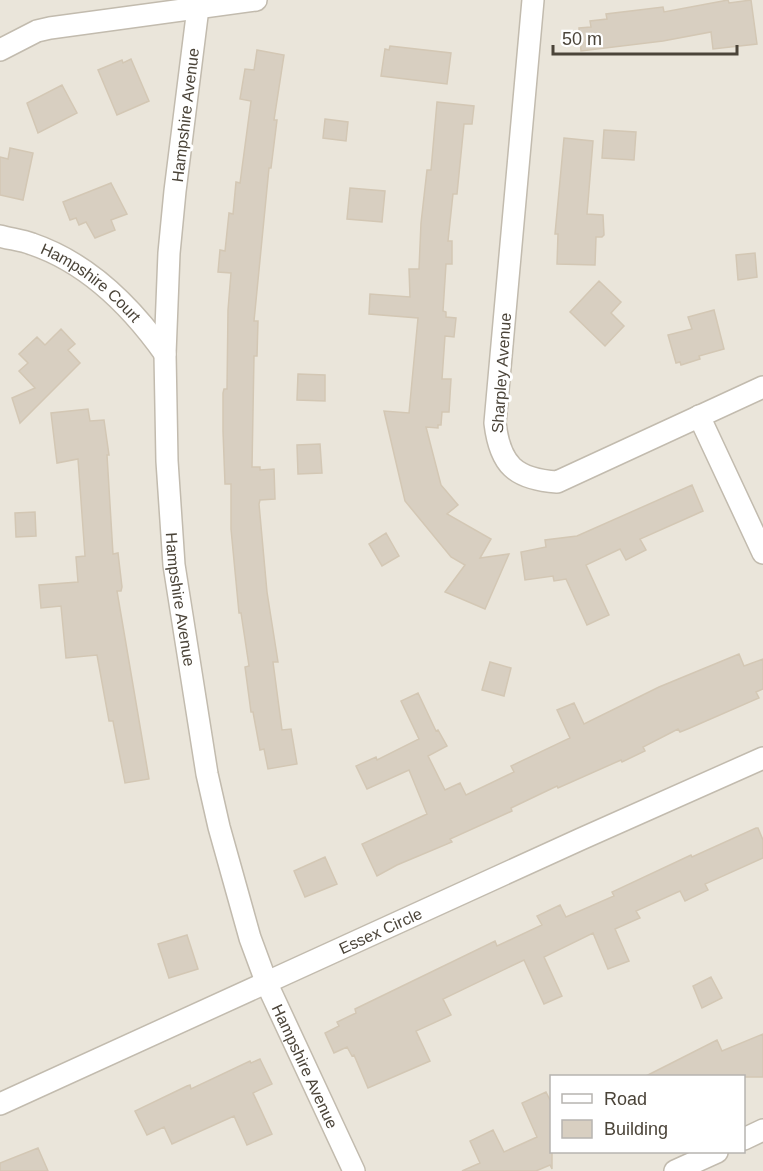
<svg xmlns="http://www.w3.org/2000/svg" width="763" height="1171" font-family="Helvetica,sans-serif">
	<style>
		.residential { fill: #eae5da; fill-rule: evenodd }
		.building { fill: #d8cfc1; stroke: #d3c7b4; stroke-width: 1.5 }
		.lines { fill: none; stroke-linecap: round; stroke-linejoin: round }
		.street-casing { stroke: #c2bbae; stroke-width: 24 }
		.street { stroke: #fff; stroke-width: 21 }
		.labels { text-anchor: middle; stroke-width: 6; stroke-linejoin: round; paint-order: stroke }
		.street-label { font-size: 16px; fill: #4b4439; stroke: #fff }
	</style>
	<rect width="100%" height="100%" fill="#f6f3ec"/>
	<path class="residential" d="M0 0H763V1171H0ZM552 1076H744V1152H552Z"/>
	<path class="building" d="M728 0 729 3 751 0 757 44 713 49 711 32 663 41 581 51 579 28 591 27 590 21 607 19 606 14 663 7 664 12Z
		M390 46 451 53 447 84 381 76 385 49 389 50Z
		M257 50 284 55 274 120H277L271 168H269L254 321H258L257 356H254L252 467H260V470L274 469 275 499 260 500 259 504 267 592 278 662H273L282 730 291 729 297 764 268 769 264 749 260 750 253 712H251L245 667 249 666 241 613H239L231 529V484H225L223 431V393L224 389H227L228 310 231 273 218 272 220 250 225 251 229 213 233 214 236 182 240 183 251 101 240 99 245 69 254 70Z
		M131 59 149 101 117 115 98 70 122 60 123 63Z
		M62 85 77 113 38 133 27 103Z
		M437 102 474 106 472 124H464L457 194H453L448 241H452V264H446L443 311 446 312V317L456 318 454 337 445 336 442 379H451L449 412H442L441 425H438V428L426 427 441 485 458 505 447 514 491 539 480 558 509 554 485 609 445 592 465 565 451 557 405 501 384 411 409 413 418 318 369 314 370 294 410 297 409 269H419L421 223 427 170H431Z
		M325 119 348 122 346 141 323 138Z
		M604 130 636 132 634 160 602 158Z
		M564 138 593 141 587 214 603 215 604 235 602 237H596L595 265 557 264 558 234H555Z
		M10 148 33 153 23 200 0 195V157L8 159Z
		M111 183 127 214 111 220 115 230 95 238 86 222 79 225 76 218 70 220 63 202Z
		M350 188 385 191 382 222 347 219Z
		M755 253 757 277 738 280 736 255Z
		M599 281 621 302 611 313 624 326 605 346 570 312Z
		M714 310 724 349 699 356 700 359 681 365 680 362 676 363 668 335 692 329 688 317Z
		M61 329 75 344 68 350 80 363 20 423 12 398 35 388 19 371 28 363 19 354 37 337 45 345Z
		M298 374 325 375V401L297 400Z
		M88 409 90 421 104 420 109 455H107L113 554 118 553 122 587 121 591H117L149 779 125 783 113 721H109L97 655 66 658 61 606 41 608 39 585 78 582 76 557 85 556 78 459 57 463 51 413Z
		M320 444 322 473 298 474 297 445Z
		M692 485 703 511 640 539 646 550 626 560 620 549 586 565 609 615 587 625 566 579 554 581 553 576 525 580 521 552 546 547 545 540 577 536Z
		M35 512 36 536 16 537 15 513Z
		M386 533 399 556 382 566 369 544Z
		M739 654 744 666 763 659V689L756 692 759 698 690 728 680 732 678 729 643 747 645 751 622 762 621 760 558 788 557 786 511 808 512 811 450 839 452 842 397 865 377 876 362 844 427 814 409 770 367 789 356 766 376 757 377 760 419 739 401 701 418 693 436 731 438 730 447 746 428 756 445 790 460 783 466 795 514 772 511 766 570 738 557 710 574 703 584 724 659 687Z
		M490 662 511 668 504 696 482 690Z
		M756 828H758L763 840V858L705 884 708 890 685 901 680 891 636 911 640 918 615 929 629 961 608 969 593 933 544 957 562 996 544 1004 524 960 443 999 451 1015 416 1031 430 1061 368 1088 354 1055 352 1056 347 1047 334 1053 325 1033 339 1026 337 1022 356 1013 355 1009 495 941 497 946 542 925 537 916 560 905 566 917 614 896 612 892 691 855 692 857Z
		M325 857 337 884 305 897 294 871Z
		M187 935 198 969 169 978 158 944Z
		M711 977 722 998 702 1008 693 986Z
		M763 1034V1077H644L717 1040 722 1051Z
		M260 1059 272 1084 253 1093 272 1134 247 1145 234 1116 172 1144 164 1127 147 1135 135 1111 187 1086 190 1085 191 1089 250 1061 251 1063Z
		M546 1092 552 1104V1169L550 1165 536 1171H462L480 1163 470 1141 493 1130 504 1152 537 1137 522 1103Z
		M38 1148 48 1171H0V1163Z"/>
	<g class="lines">
		<g class="street-casing">
			<g id="street">
				<path id="s1" d="M199 0 175 191 169 253 165 354 167 461 174 565 207 774 219 827 250 938 267 984 354 1171"/>
				<path d="M533 0 495 423C500 465 515 479 557 482L763 387"/>
				<path d="M0 50 37 31 50 28 256 0"/>
				<path id="s2" d="M0 236C10 239 22 240 32 244 88 263 131 306 165 354"/>
				<path d="M699 416 763 553"/>
				<path id="s3" d="M0 1104 581 839 763 758"/>
				<path d="M744 1139 763 1130"/>
				<path d="M675 1171 717 1152"/>
			</g>
		</g>
		<use href="#street" class="street"/>
	</g>
	<g class="labels">
		<g class="street-label">
			<text transform="translate(185 115) rotate(-83)" y="6">Hampshire Avenue</text>
			<text dy="6" stroke="none"><textPath href="#s2" startOffset="104">Hampshire Court</textPath></text>
			<text transform="translate(501 373) rotate(-86)" y="6">Sharpley Avenue</text>
			<text dy="6" stroke="none"><textPath href="#s1" startOffset="602">Hampshire Avenue</textPath></text>
			<text dy="6" stroke="none"><textPath href="#s3" startOffset="418">Essex Circle</textPath></text>
			<text dy="6" stroke="none"><textPath href="#s1" startOffset="1088">Hampshire Avenue</textPath></text>
		</g>
	</g>
	<rect x="550" y="1075" width="195" height="78" fill="#ffffff" stroke="#b7b4b0" stroke-width="1.5"/>
	<rect x="562" y="1094" width="30" height="9" fill="#ffffff" stroke="#b7b4b0" stroke-width="1.5"/>
	<text x="604" y="1105" font-size="18" fill="#4b4439">Road</text>
	<rect x="562" y="1120" width="30" height="18" fill="#d8cfc1" stroke="#b7b4b0" stroke-width="1.5"/>
	<text x="604" y="1135" font-size="18" fill="#4b4439">Building</text>
	<path d="M553 45v9h184v-9" fill="none" stroke="#4b4439" stroke-width="3"/>
	<text x="562" y="45" font-size="18" fill="#4b4439" stroke="#ffffff" stroke-width="4.5" paint-order="stroke">50 m</text>
</svg>
